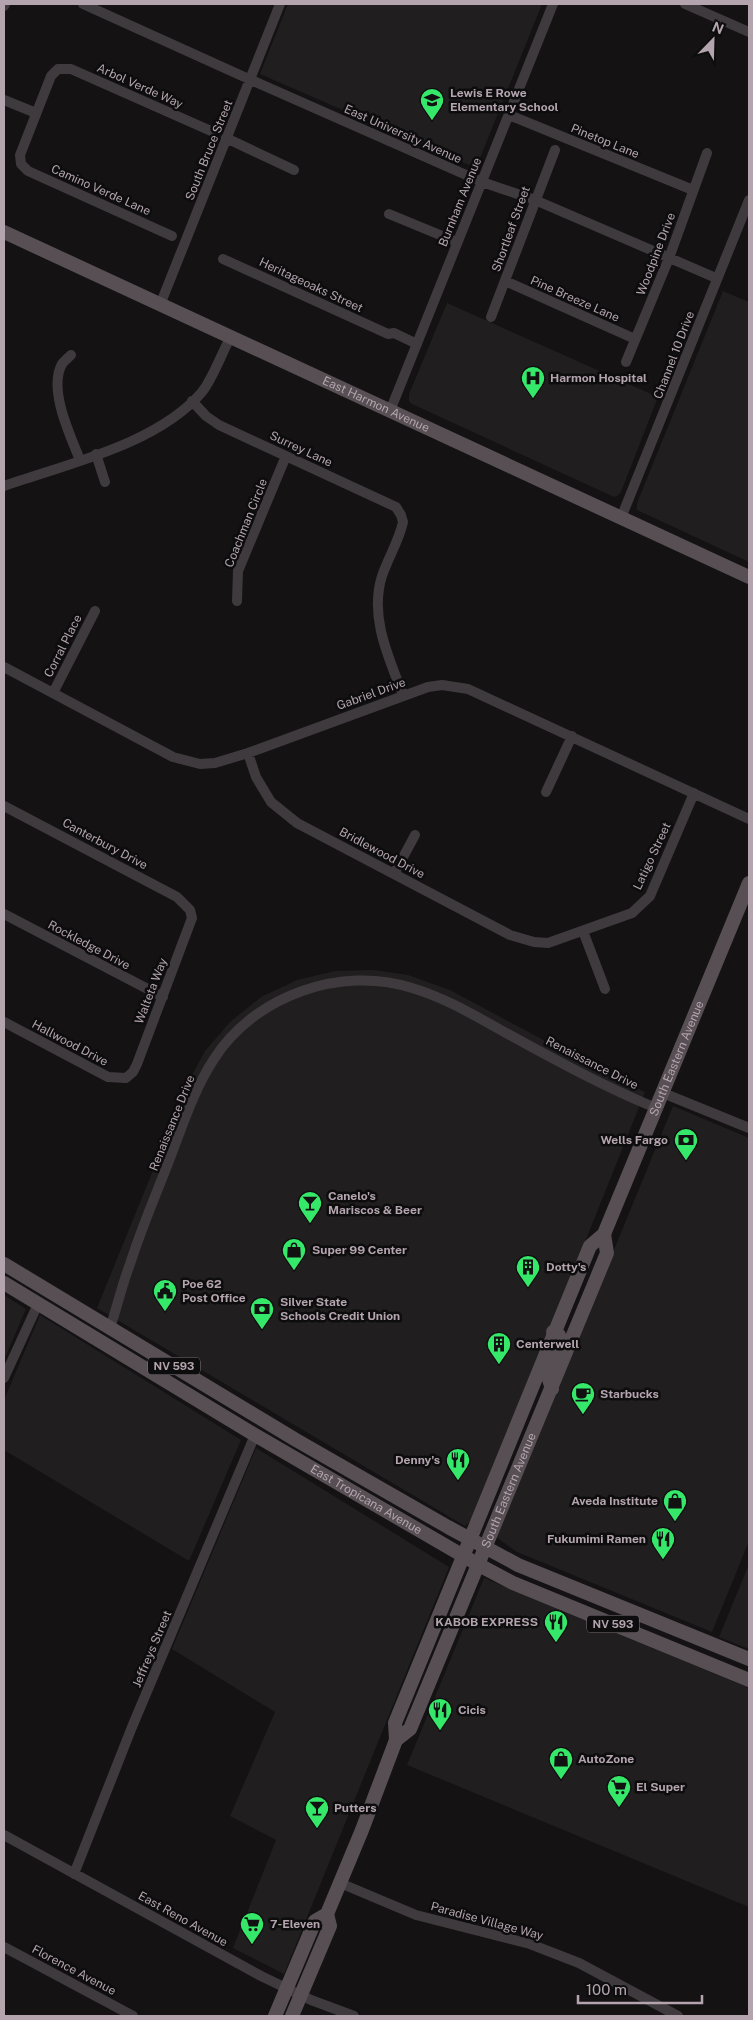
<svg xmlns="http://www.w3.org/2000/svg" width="753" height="2020" font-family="'Public Sans',sans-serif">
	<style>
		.built { fill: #201e1f }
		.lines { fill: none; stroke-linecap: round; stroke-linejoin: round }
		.minor { stroke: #3f3a3d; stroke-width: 10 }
		.major { stroke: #574f54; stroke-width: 14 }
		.labels { text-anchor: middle; stroke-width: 5; stroke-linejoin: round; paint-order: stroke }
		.shield { fill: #0e0d0e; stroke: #82777e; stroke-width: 1 }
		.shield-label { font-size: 11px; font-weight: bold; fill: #b3a4ae }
		.street-label { font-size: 12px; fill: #b3a4ae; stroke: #0e0d0e }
		.poi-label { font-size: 12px; font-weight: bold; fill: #b3a4ae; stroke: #0e0d0e; text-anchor: start }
	</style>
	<rect width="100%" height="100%" fill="#141213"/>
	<path class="built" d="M288 4H542L476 168 260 74Z
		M723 291 749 302V562L637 510V503Z
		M447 303 658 397 621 492 617 496 614 497 412 404 409 401V394Z
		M374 970 408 975 450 990 618 1080 645 1092 475 1517 465 1526 97 1308 191 1077 205 1051 230 1022 261 997 297 980 335 971Z
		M673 1106 749 1138V1541L712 1632 517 1552 496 1537Z
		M4 1295 26 1309 4 1360Z
		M40 1315 241 1440 189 1561 4 1450V1400Z
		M256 1448 449 1567 284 1974 233 1948 276 1840 230 1816 275 1712 172 1649Z
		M749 1564V1649L719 1637Z
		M484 1578 749 1688V1907L407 1765Z"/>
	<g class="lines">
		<path class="minor" d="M83 4 251 80 482 182 535 200 716 278
			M685 4 749 32
			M4 6 5 4
			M4 100 36 113
			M509 115 693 190
			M226 138 294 170
			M389 214 457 242
			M172 236 28 171 21 164 20 155 51 76 58 69H71L211 131
			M223 259 388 334 394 333 417 344
			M505 281 635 339
			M160 305 280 4
			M491 317 555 150
			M71 355C68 358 64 361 62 364 48 389 70 435 80 460
			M626 362 669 258 707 153
			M192 401 206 416 219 425 396 507 401 515 403 522C399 541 388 558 382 576 369 617 389 658 403 695
			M390 411 553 4
			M96 454 105 482
			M4 486C67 464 158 444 202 392 212 380 222 353 230 338
			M621 518 749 200
			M237 601 238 571 286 456
			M4 667 173 757 200 764 215 763 248 753 428 687 442 685 468 689 749 819
			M53 693 95 611
			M248 753 256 777 271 802 297 823 510 935 534 942 548 943 632 913 650 896 694 793
			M546 792 572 736
			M4 806 177 897 190 910 192 918 137 1064 133 1072 126 1078 108 1077 4 1022
			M394 874 415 835
			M4 914 163 997
			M583 931 605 989
			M663 1093 749 1128
			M110 1328C117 1307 122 1285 130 1264 142 1226 158 1190 172 1153 184 1121 195 1088 214 1059 254 996 341 965 412 988 446 998 477 1017 508 1034 557 1061 605 1087 656 1108
			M4 1378 38 1304
			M4 1835 261 1976 311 2000 354 2016
			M74 1874 132 1727 255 1435
			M340 1883 416 1915 530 1944 579 1963 678 2016
			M4 1947 133 2016"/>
		<g class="major">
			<path id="s1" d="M4 232 749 577"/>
			<path d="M4 1264 296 1440 448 1527 518 1565 749 1659"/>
			<path id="s2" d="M4 1283 255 1435 479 1565 513 1583 749 1680"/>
			<path d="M552 1389 547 1373 560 1340 559 1335 553 1332"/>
			<path id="s3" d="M396 1740 410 1729 607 1253 604 1234"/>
			<path id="s4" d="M275 2016 315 1921 327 1914 362 1830 396 1740 395 1723 590 1246 604 1234 749 883"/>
			<path d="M292 2016 330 1926 327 1914"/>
		</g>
	</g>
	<defs>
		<g id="school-pin" transform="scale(1.25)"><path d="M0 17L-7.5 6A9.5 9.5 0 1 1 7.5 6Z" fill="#36e86a" stroke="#0e0d0e"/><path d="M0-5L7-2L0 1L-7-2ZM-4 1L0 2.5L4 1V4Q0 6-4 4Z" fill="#111"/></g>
		<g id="hospital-pin" transform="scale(1.25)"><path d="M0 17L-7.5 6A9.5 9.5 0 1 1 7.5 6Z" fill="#36e86a" stroke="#0e0d0e"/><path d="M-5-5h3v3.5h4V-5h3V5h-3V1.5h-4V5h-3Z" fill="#111"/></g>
		<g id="bank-pin" transform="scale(1.25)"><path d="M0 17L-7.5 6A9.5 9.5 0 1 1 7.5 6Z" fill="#36e86a" stroke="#0e0d0e"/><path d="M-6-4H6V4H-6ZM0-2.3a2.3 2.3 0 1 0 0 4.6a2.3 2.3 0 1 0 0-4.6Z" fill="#111"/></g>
		<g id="bar-pin" transform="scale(1.25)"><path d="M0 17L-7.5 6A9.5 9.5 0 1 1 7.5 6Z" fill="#36e86a" stroke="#0e0d0e"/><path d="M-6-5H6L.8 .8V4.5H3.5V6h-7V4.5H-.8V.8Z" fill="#111"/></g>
		<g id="shop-pin" transform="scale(1.25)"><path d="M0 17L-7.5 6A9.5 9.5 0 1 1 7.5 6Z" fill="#36e86a" stroke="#0e0d0e"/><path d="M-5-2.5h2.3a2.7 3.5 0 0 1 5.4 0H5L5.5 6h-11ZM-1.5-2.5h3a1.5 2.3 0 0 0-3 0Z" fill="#111"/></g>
		<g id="building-pin" transform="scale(1.25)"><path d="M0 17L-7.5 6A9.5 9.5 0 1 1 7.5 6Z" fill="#36e86a" stroke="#0e0d0e"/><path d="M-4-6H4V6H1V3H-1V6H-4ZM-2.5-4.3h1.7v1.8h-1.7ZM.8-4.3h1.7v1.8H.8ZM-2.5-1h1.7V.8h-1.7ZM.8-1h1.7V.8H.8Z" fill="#111"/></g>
		<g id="civic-pin" transform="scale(1.25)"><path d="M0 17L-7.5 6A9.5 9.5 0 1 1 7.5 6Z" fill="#36e86a" stroke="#0e0d0e"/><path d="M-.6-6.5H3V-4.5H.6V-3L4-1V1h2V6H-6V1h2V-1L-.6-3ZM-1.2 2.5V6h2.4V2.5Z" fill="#111"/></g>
		<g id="cafe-pin" transform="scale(1.25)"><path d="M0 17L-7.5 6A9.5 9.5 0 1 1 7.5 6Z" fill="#36e86a" stroke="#0e0d0e"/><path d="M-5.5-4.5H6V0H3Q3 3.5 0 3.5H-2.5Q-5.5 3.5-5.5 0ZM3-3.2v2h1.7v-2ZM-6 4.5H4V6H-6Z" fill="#111"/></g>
		<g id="restaurant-pin" transform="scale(1.25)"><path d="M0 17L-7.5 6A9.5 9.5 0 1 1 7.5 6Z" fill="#36e86a" stroke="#0e0d0e"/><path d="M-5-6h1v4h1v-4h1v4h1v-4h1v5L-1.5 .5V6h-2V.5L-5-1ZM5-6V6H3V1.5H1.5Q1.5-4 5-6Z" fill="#111"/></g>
		<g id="supermarket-pin" transform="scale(1.25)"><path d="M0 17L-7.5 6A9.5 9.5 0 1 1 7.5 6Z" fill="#36e86a" stroke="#0e0d0e"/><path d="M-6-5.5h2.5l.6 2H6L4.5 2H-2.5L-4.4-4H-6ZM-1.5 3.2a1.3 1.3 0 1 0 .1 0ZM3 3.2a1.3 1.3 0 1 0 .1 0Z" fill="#111"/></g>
	</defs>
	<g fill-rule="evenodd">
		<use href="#school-pin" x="432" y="100"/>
		<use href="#hospital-pin" x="533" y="378"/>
		<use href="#bank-pin" x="686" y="1140"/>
		<use href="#bar-pin" x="310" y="1203"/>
		<use href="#shop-pin" x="294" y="1250"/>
		<use href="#building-pin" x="528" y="1267"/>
		<use href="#civic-pin" x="165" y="1291"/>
		<use href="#bank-pin" x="262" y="1309"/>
		<use href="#building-pin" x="499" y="1344"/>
		<use href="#cafe-pin" x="583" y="1394"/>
		<use href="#restaurant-pin" x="458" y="1460"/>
		<use href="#shop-pin" x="675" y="1501"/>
		<use href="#restaurant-pin" x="663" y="1539"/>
		<use href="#restaurant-pin" x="556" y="1622"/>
		<use href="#restaurant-pin" x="440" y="1710"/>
		<use href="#shop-pin" x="561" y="1759"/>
		<use href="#supermarket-pin" x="619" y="1787"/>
		<use href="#bar-pin" x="317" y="1808"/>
		<use href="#supermarket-pin" x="252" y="1924"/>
	</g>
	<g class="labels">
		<g class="shield">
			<rect x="148" y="1357.5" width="52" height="17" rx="4"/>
			<rect x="587" y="1615.5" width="52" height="17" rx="4"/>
		</g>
		<g class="shield-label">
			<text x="174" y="1370">NV 593</text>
			<text x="613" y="1628">NV 593</text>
		</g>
		<g class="street-label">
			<text transform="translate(140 86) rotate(24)" y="4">Arbol Verde Way</text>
			<text transform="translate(403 134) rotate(24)" y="4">East University Avenue</text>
			<text transform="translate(605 141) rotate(22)" y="4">Pinetop Lane</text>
			<text transform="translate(209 150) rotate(-68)" y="4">South Bruce Street</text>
			<text transform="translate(101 190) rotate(24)" y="4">Camino Verde Lane</text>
			<text transform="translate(460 202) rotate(-68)" y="4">Burnham Avenue</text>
			<text transform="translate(511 229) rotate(-70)" y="4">Shortleaf Street</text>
			<text transform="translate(656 254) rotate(-69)" y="4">Woodpine Drive</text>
			<text transform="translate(311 285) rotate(25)" y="4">Heritageoaks Street</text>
			<text transform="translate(575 299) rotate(24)" y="4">Pine Breeze Lane</text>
			<text transform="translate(674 355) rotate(-69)" y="4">Channel 10 Drive</text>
			<text dy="4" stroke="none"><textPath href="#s1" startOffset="410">East Harmon Avenue</textPath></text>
			<text transform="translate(301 449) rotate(25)" y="4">Surrey Lane</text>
			<text transform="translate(246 523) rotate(-68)" y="4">Coachman Circle</text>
			<text transform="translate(63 646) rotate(-63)" y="4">Corral Place</text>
			<text transform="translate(371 694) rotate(-20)" y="4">Gabriel Drive</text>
			<text transform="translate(105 844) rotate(28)" y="4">Canterbury Drive</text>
			<text transform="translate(382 853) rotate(28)" y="4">Bridlewood Drive</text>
			<text transform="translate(652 856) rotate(-65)" y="4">Latigo Street</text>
			<text transform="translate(89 945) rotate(28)" y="4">Rockledge Drive</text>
			<text transform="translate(151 991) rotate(-69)" y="4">Walteta Way</text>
			<text transform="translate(70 1043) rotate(28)" y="4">Hallwood Drive</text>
			<text dy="4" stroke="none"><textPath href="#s4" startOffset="1045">South Eastern Avenue</textPath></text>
			<text transform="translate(592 1063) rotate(27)" y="4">Renaissance Drive</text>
			<text transform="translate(172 1123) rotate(-68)" y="4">Renaissance Drive</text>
			<text dy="4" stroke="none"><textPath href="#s3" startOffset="276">South Eastern Avenue</textPath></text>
			<text dy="4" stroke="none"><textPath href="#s2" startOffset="422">East Tropicana Avenue</textPath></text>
			<text transform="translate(152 1649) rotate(-67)" y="4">Jeffreys Street</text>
			<text transform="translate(183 1919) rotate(29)" y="4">East Reno Avenue</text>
			<text transform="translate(487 1921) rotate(15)" y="4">Paradise Village Way</text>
			<text transform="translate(74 1970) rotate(28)" y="4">Florence Avenue</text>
		</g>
		<g class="poi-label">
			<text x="450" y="97">Lewis E Rowe<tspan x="450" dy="14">Elementary School</tspan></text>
			<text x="550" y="382">Harmon Hospital</text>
			<text x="668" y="1144" text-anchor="end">Wells Fargo</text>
			<text x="328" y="1200">Canelo's<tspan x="328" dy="14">Mariscos &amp; Beer</tspan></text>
			<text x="312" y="1254">Super 99 Center</text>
			<text x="546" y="1271">Dotty's</text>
			<text x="182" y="1288">Poe 62<tspan x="182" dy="14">Post Office</tspan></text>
			<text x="280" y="1306">Silver State<tspan x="280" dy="14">Schools Credit Union</tspan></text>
			<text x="516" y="1348">Centerwell</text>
			<text x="600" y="1398">Starbucks</text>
			<text x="440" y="1464" text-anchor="end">Denny's</text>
			<text x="658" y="1505" text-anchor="end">Aveda Institute</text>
			<text x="646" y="1543" text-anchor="end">Fukumimi Ramen</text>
			<text x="538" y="1626" text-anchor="end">KABOB EXPRESS</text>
			<text x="458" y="1714">Cicis</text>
			<text x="578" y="1763">AutoZone</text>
			<text x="636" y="1791">El Super</text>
			<text x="334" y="1812">Putters</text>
			<text x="270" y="1928">7-Eleven</text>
		</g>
	</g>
	<rect width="753" height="2020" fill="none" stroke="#b3a4ae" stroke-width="10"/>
	<g transform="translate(713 40) rotate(23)" stroke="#0e0d0e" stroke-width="4" paint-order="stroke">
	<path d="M0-4L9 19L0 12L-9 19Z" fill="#b3a4ae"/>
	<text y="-8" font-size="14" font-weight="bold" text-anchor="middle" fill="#b3a4ae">N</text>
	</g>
	<path d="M578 1995v8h124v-8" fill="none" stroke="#b3a4ae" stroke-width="2.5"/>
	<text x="586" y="1995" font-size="15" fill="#b3a4ae" stroke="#0e0d0e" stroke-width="4" paint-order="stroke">100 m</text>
</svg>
